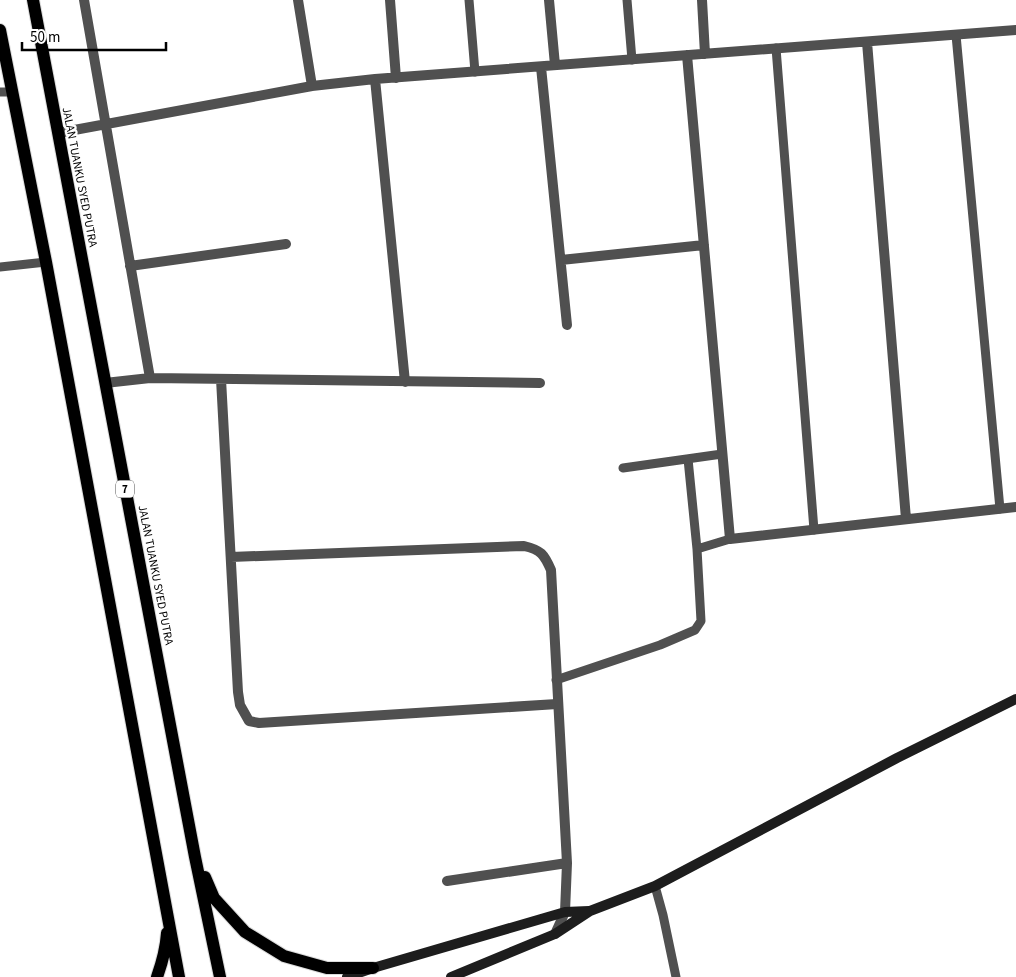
<svg xmlns="http://www.w3.org/2000/svg" width="1016" height="977" font-family="'Source Sans 3',sans-serif">
	<style>
		.lines { fill: none; stroke-linecap: round; stroke-linejoin: round }
		.primary-casing { stroke: #dbdbdb; stroke-width: 14 }
		.lane { stroke: #505050; stroke-width: 9 }
		.street { stroke: #505050; stroke-width: 10 }
		.secondary { stroke: #1d1d1d; stroke-width: 10 }
		.primary { stroke: #000; stroke-width: 12 }
		.labels { text-anchor: middle; stroke-width: 4.5; stroke-linejoin: round; paint-order: stroke }
		.shield { fill: #fff; stroke: #4c4c4c; stroke-width: 1 }
		.shield-label { font-size: 11px; font-weight: bold; fill: #000 }
		.street-label { font-size: 12px; fill: #000; stroke: #fff }
	</style>
	<rect width="100%" height="100%" fill="#fff"/>
	<g class="lines">
		<g class="primary-casing">
			<path id="primary" d="M33 0 195 857 220 977
				M0 30 46 262 179 977
				M205 877 214 898 245 932 284 956 327 968H373
				M157 977C162 963 166 948 167 933"/>
		</g>
		<path class="lane" d="M469 0 475 72
			M627 0 632 60
			M956 35 1000 509
			M776 48 814 530
			M0 92H13
			M0 267 46 262
			M688 459 697 549
			M623 468 722 454
			M556 680 660 645 695 630 701 621 697 549 730 539
			M655 886 663 915 676 977"/>
		<path class="street" d="M84 0 150 378
			M298 0 312 86
			M390 0 396 78
			M549 0 555 65
			M702 0 705 54
			M867 42 906 519
			M687 55 730 539 1016 507
			M541 67 567 325
			M375 79 405 382
			M58 133 312 86 375 79 1016 30
			M561 260 704 245
			M130 266 286 244
			M221 379 238 692 240 705 249 721 259 723 557 704
			M105 383 150 378 540 383
			M231 557 524 546C541 550 544 554 551 570L567 863 565 912 555 934
			M447 881 567 863"/>
		<path class="secondary" d="M347 977 373 968 565 912 589 911
			M451 977 555 934 590 911 655 886 897 758 1016 699"/>
		<use href="#primary" class="primary"/>
	</g>
	<g class="labels">
		<rect class="shield" x="116" y="480.5" width="18" height="17" rx="4"/>
		<g class="shield-label">
			<text x="125" y="493">7</text>
		</g>
		<g class="street-label">
			<text transform="translate(80 177) rotate(79)" y="4">JALAN TUANKU SYED PUTRA</text>
			<text transform="translate(156 575) rotate(79)" y="4">JALAN TUANKU SYED PUTRA</text>
		</g>
	</g>
	<path d="M22 42v8h144v-8" fill="none" stroke="#000000" stroke-width="2.5"/>
	<text x="30" y="42" font-size="15" fill="#000000" stroke="#ffffff" stroke-width="4" paint-order="stroke">50 m</text>
</svg>
